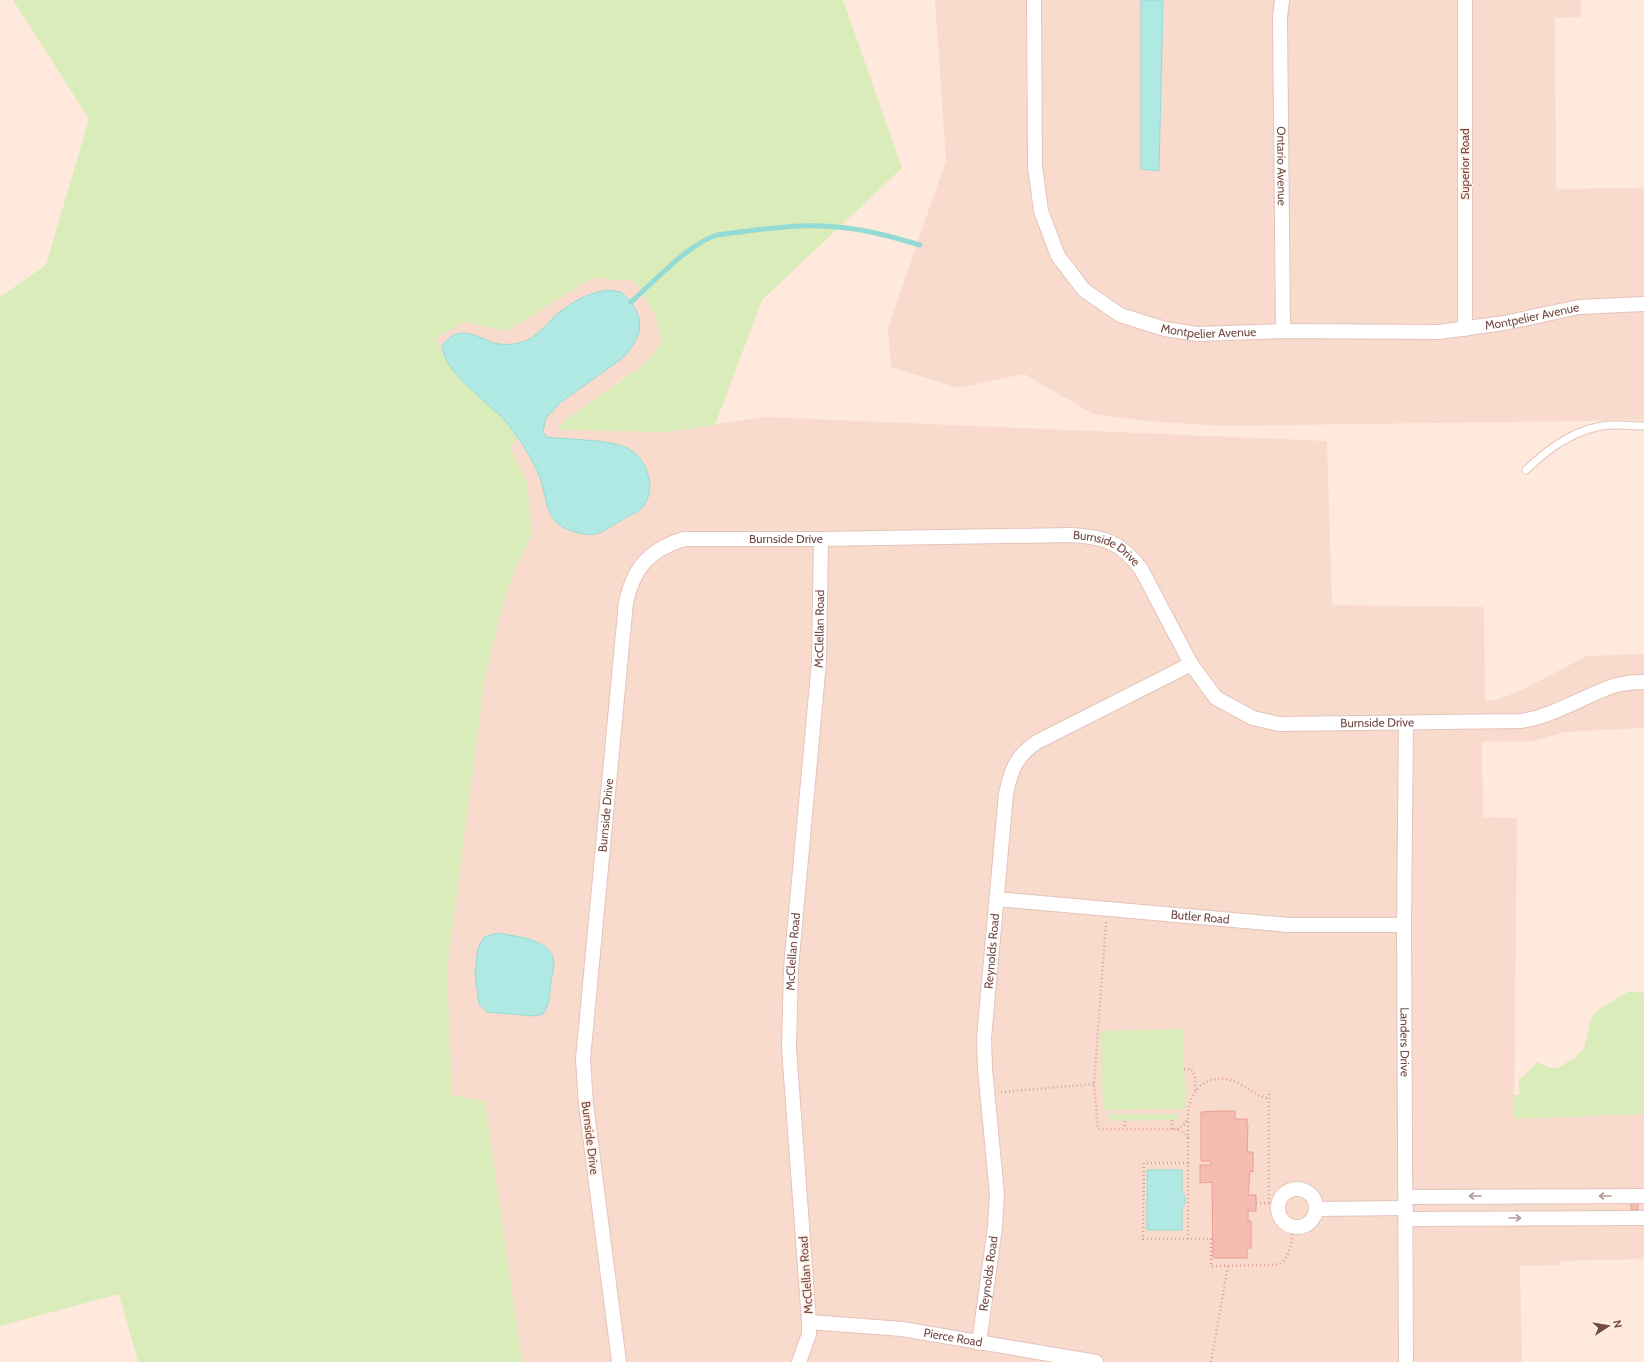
<svg xmlns="http://www.w3.org/2000/svg" width="1644" height="1362" font-family="Cabin,sans-serif">
	<style>
		.residential { fill: #f8dbcd }
		.green { fill: #daecba }
		.water { fill: #b0e8e3; stroke: #95dbd5 }
		.lines { fill: none; stroke-linecap: round; stroke-linejoin: round }
		.stream { stroke: #95dbd5; stroke-width: 5 }
		.building { fill: #f5bdb1; stroke: #e99e91 }
		.service-casing { stroke: #e4c4bb; stroke-width: 9 }
		.minor-casing { stroke: #e4c4bb; stroke-width: 16 }
		.path { stroke: #d9a095; stroke-width: 2.5; stroke-dasharray: 1 3; stroke-linecap: butt }
		.service { stroke: #fff; stroke-width: 7 }
		.minor { stroke: #fff; stroke-width: 14 }
		.oneway { stroke: #b39b98 }
		.labels { text-anchor: middle; stroke-width: 3; stroke-linejoin: round; paint-order: stroke }
		.street-label { font-size: 12px; fill: #744a44; stroke: #ffeee4 }
	</style>
	<rect width="100%" height="100%" fill="#fee9dc"/>
	<path class="residential" d="M935 0H1581V17L1555 18 1556 189 1644 188V420L1222 426 1145 421 1093 414 1024 374 958 388 891 367 888 328 946 160Z
		M592 278 635 281 655 315 662 342 645 364 616 383 664 432 764 417 1327 441 1332 605 1484 607 1485 701 1498 699 1518 692 1587 656 1644 654V728L1565 732 1533 741 1482 742 1483 817 1517 818 1514 1119 1644 1114V1259L1560 1261V1265L1520 1266 1522 1362H522L485 1102 452 1095 447 969 485 677 499 618 513 574 532 534 431 337 463 319 507 331Z"/>
	<path class="green" d="M13 0H843L902 168 762 300 715 425 664 432 558 430 565 420 645 364 662 342 655 315 635 281 592 278 507 331 464 322 436 338 447 362 462 382 495 409 518 437 510 448 527 482 532 534 513 574 499 618 485 677 447 969 452 1095 485 1101 522 1362H138L119 1294 0 1326V297L46 265 89 119Z
		M1630 991 1644 993V1114L1514 1119V1095H1519V1079L1525 1075 1537 1062 1551 1068H1558L1576 1057 1584 1048 1591 1019 1599 1009Z
		M1183 1029 1186 1109 1103 1110 1100 1031Z
		M1109 1114H1177V1120L1109 1121Z"/>
	<path class="water" d="M1141 0H1163L1159 171 1141 169Z
		M607 290 621 292C648 315 644 338 620 360L561 402 546 418 543 431 546 437C569 440 605 439 625 447 645 455 658 486 644 505 639 513 629 515 622 520 603 531 597 539 575 532 569 530 563 528 558 524 545 513 546 493 540 478 533 460 522 443 511 428 493 403 445 377 442 346 459 323 474 336 494 343 502 345 513 345 522 342 536 338 545 326 555 316 570 303 587 293 607 290Z
		M498 933C516 937 552 938 554 963 554 968 552 975 551 981 550 992 550 1005 543 1014L534 1016 487 1012 479 1004 475 973 478 948 484 937Z
		M1147 1170H1182V1194L1185 1196V1204L1182 1205V1230H1147Z"/>
	<g class="lines">
		<path class="stream" d="M631 302C655 281 687 245 717 235 756 230 797 223 836 227 865 229 893 237 920 245"/>
	</g>
	<path class="building" d="M1217 1111H1235V1119H1247V1127L1248 1126 1247 1152H1253V1172L1250 1171 1248 1195H1256V1211H1248V1221H1251V1248H1247V1258H1213L1212 1182 1200 1183V1165H1211V1161H1201V1112Z
		M1631 1203H1638V1210H1631Z"/>
	<g class="lines">
		<g class="service-casing">
			<path id="service" d="M1526 470C1546 451 1569 433 1597 427 1611 423 1629 426 1644 426"/>
		</g>
		<g class="minor-casing">
			<g id="minor">
				<path id="s1" d="M1034 0 1035 166 1041 211 1058 256 1084 290 1120 315 1165 329 1197 334 1283 331 1439 332 1504 323 1579 307 1644 304"/>
				<path id="s2" d="M1282 0 1280 18 1283 331"/>
				<path d="M1465 0V329"/>
				<path id="s3" d="M1406 723 1404 925 1406 1362"/>
				<path id="s4" d="M996 899 1289 925H1404"/>
				<circle cx="1297" cy="1208" r="19"/>
				<path d="M1406 1197 1644 1196"/>
				<path d="M1316 1209 1406 1208"/>
				<path d="M1406 1219 1644 1218"/>
				<path id="s5" d="M809 1322 902 1329 1096 1362"/>
				<path id="s6" d="M979 1343 995 1227 997 1194 985 1069 984 1038 1006 794C1011 770 1016 756 1037 742L1191 664"/>
				<path id="s7" d="M619 1362 586 1104 583 1059 626 602C634 567 649 550 684 539H821L1071 535C1104 537 1120 541 1141 569L1191 664 1216 698 1253 718 1279 724 1521 721C1554 716 1582 697 1613 686 1623 683 1634 682 1644 682"/>
				<path id="s8" d="M799 1362 809 1334V1322L789 1048 791 968 819 662 821 539"/>
			</g>
		</g>
		<path class="path" d="M1106 922 1094 1084 1098 1129H1177L1183 1132 1188 1138
			M1184 1069H1191L1195 1076V1090
			M1001 1092 1094 1084
			M1269 1094V1203
			M1172 1120 1173 1129
			M1125 1121V1129
			M1177 1129 1183 1126 1188 1119
			M1188 1163H1144L1143 1239H1211V1266L1275 1265C1291 1262 1291 1240 1294 1227
			M1256 1203H1279
			M1188 1239V1110C1194 1081 1216 1071 1242 1085 1254 1091 1254 1096 1269 1098
			M1211 1362 1228 1266"/>
		<use href="#service" class="service"/>
		<use href="#minor" class="minor"/>
	</g>
	<defs><path id="oneway-shaft" d="M-6 0H5M1.5-3L5.5 0L1.5 3" fill="none" stroke-width="1.6" stroke-linecap="round" stroke-linejoin="round"/></defs>
	<g class="oneway">
		<use href="#oneway-shaft" transform="translate(1475 1196) rotate(180)"/>
		<use href="#oneway-shaft" transform="translate(1605 1196) rotate(180)"/>
		<use href="#oneway-shaft" transform="translate(1515 1218)"/>
	</g>
	<g class="labels">
		<g class="street-label">
			<text transform="translate(1465 164) rotate(-90)" y="4">Superior Road</text>
			<text dy="4" stroke="none"><textPath href="#s2" startOffset="166">Ontario Avenue</textPath></text>
			<text dy="4" stroke="none"><textPath href="#s1" startOffset="762">Montpelier Avenue</textPath></text>
			<text dy="4" stroke="none"><textPath href="#s1" startOffset="437">Montpelier Avenue</textPath></text>
			<text dy="4" stroke="none"><textPath href="#s7" startOffset="957">Burnside Drive</textPath></text>
			<text dy="4" stroke="none"><textPath href="#s7" startOffset="1281">Burnside Drive</textPath></text>
			<text dy="4" stroke="none"><textPath href="#s8" startOffset="737">McClellan Road</textPath></text>
			<text dy="4" stroke="none"><textPath href="#s7" startOffset="1640">Burnside Drive</textPath></text>
			<text dy="4" stroke="none"><textPath href="#s7" startOffset="550">Burnside Drive</textPath></text>
			<text dy="4" stroke="none"><textPath href="#s4" startOffset="205">Butler Road</textPath></text>
			<text dy="4" stroke="none"><textPath href="#s8" startOffset="413">McClellan Road</textPath></text>
			<text dy="4" stroke="none"><textPath href="#s6" startOffset="394">Reynolds Road</textPath></text>
			<text dy="4" stroke="none"><textPath href="#s3" startOffset="319">Landers Drive</textPath></text>
			<text transform="translate(590 1138) rotate(83)" y="4">Burnside Drive</text>
			<text dy="4" stroke="none"><textPath href="#s6" startOffset="70">Reynolds Road</textPath></text>
			<text transform="translate(806 1275) rotate(-94)" y="4">McClellan Road</text>
			<text dy="4" stroke="none"><textPath href="#s5" startOffset="145">Pierce Road</textPath></text>
		</g>
	</g>
	<g transform="translate(1608 1326) rotate(78)" stroke="#ffeee4" stroke-width="3" paint-order="stroke">
	<path d="M0-3L7 15L0 10L-7 15Z" fill="#744a44"/>
	<text y="-6" font-size="11" font-weight="bold" text-anchor="middle" fill="#744a44">N</text>
	</g>
</svg>
